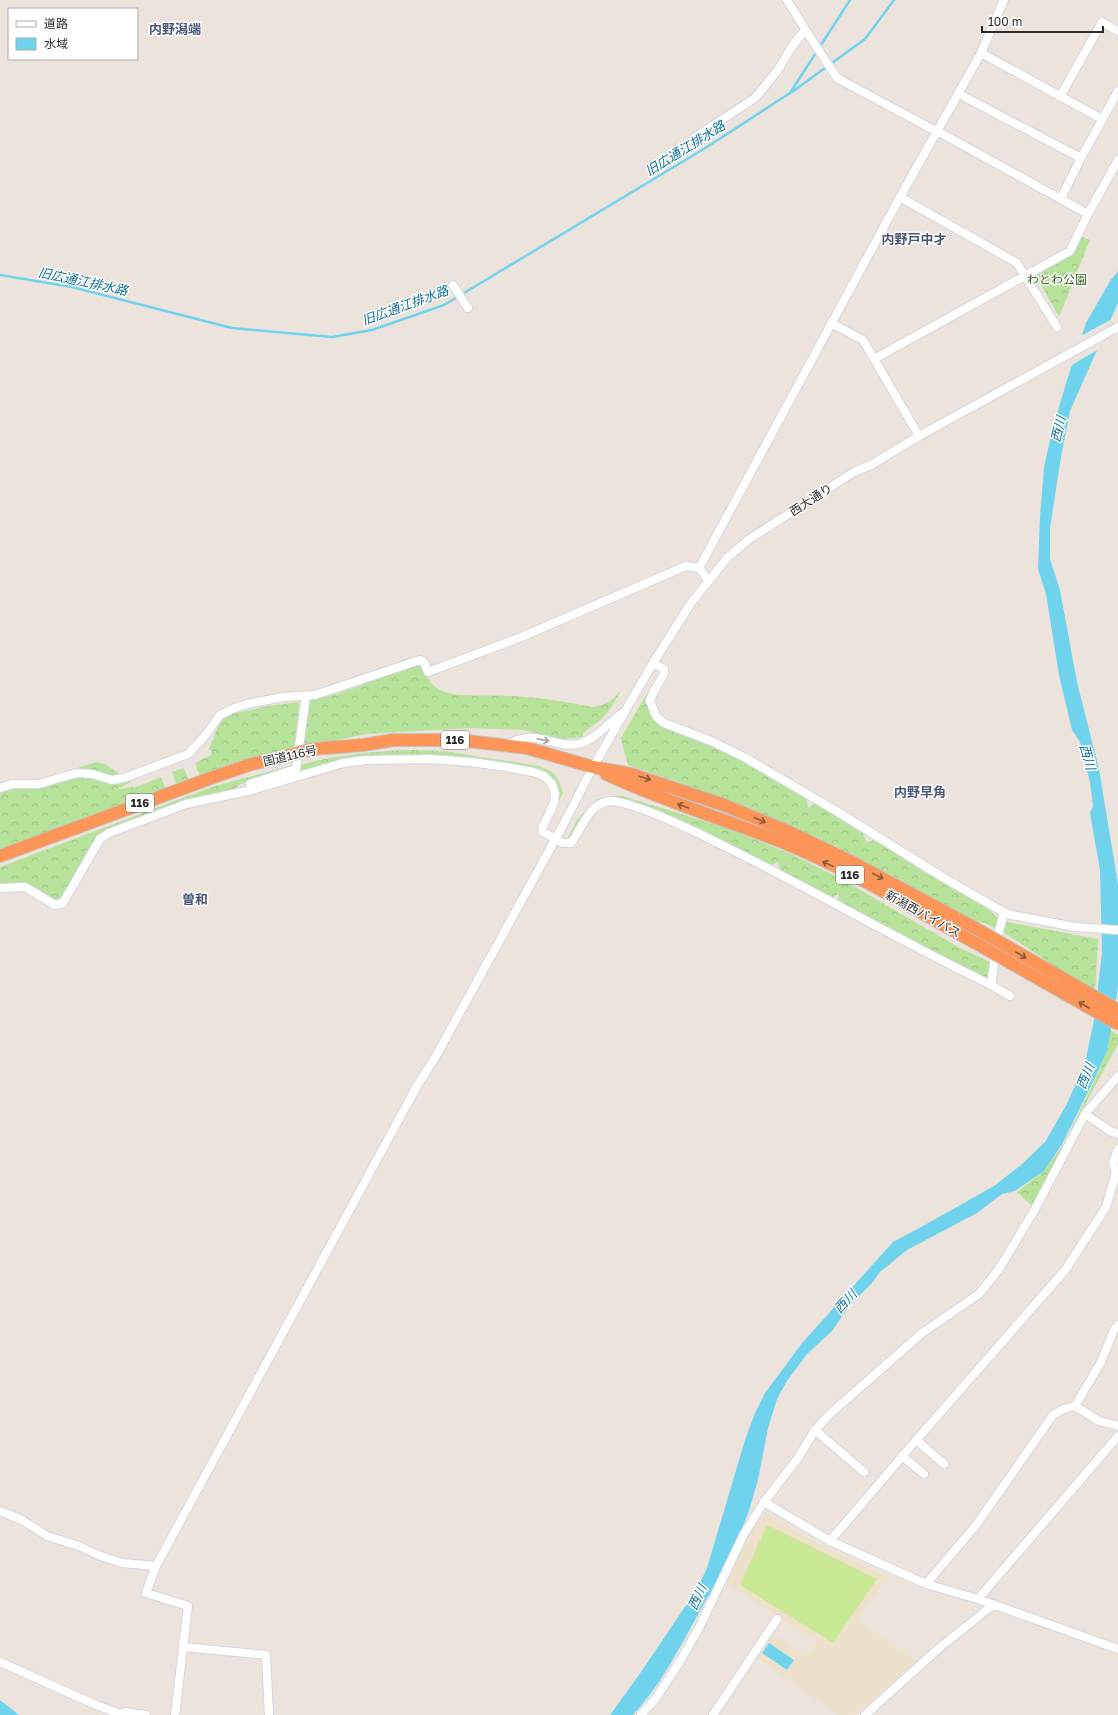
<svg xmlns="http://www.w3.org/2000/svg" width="1118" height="1715" font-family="'Golos Text','Noto Sans JP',sans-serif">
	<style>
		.education { fill: #eee1cc }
		.forest { fill: url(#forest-crowns) }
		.pitch { fill: #cae995 }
		.water { fill: #70d3ed }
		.pier { fill: #ece4dc }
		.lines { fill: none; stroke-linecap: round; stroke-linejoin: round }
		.stream { stroke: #70d3ed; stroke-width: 2.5 }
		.minor-casing { stroke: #d1d6e3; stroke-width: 10 }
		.highway-casing { stroke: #c3c3c3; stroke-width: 14 }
		.minor { stroke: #fff; stroke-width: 8 }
		.highway { stroke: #fc9557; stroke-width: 12 }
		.highway-bridge-casing { stroke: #c3c3c3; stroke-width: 14; stroke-linecap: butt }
		.highway-bridge { stroke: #fc9557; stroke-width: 12 }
		.oneway { stroke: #9f9f9f }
		.oneway2 { stroke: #885a3e }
		.labels { text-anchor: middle; stroke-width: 3; stroke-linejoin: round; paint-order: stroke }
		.shield { fill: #fff; stroke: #6a6a6a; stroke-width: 1 }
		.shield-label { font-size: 11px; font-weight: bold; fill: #2a2a2a }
		.park-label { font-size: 12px; fill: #2f661b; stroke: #fff }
		.street-label { font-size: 12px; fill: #2a2a2a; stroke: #fff }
		.neighbourhood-label { font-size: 13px; font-weight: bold; fill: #4b567a; stroke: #fff }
		.water-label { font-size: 13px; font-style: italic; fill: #0f7199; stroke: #fff }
	</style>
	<defs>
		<pattern id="forest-crowns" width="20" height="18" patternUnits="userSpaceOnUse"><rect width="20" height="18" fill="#b6e299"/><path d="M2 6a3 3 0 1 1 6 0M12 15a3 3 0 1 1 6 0" fill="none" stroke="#9dc284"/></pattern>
	</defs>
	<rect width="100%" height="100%" fill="#ece4dc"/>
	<path class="education" d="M766 1513 823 1546 889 1577 858 1620 917 1661 855 1715H838L755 1657 771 1632 807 1656 817 1642 726 1583 752 1528Z"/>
	<path class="forest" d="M1082 237 1090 240 1059 317 1035 274 1074 253Z
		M420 664C427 673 429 685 440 690 456 698 491 695 510 696 538 697 566 702 593 707 608 704 612 701 622 689 615 701 609 713 598 722 593 726 587 729 583 733V737L563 739 523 730 470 728 365 734 302 748 309 700 337 694Z
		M650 688C645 700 647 713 657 722 667 731 683 735 695 740 708 745 722 751 735 757 759 769 783 784 807 798L808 808 816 803 863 833 866 842 875 840 922 871 985 907 999 918 996 929 987 924 967 918 899 879 801 831 704 791 628 765 621 738Z
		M298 702 299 704 294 749 200 777 195 763 211 755 212 752 209 749 221 719 227 715 268 706Z
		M405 750 444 751 539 766C555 772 558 776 563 793L557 805 559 793 549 776 397 756 299 773 300 765C335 755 370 752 405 750Z
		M96 762 105 764 131 782 115 790 132 787 134 788 161 777 166 790 0 853V793Z
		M293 765 291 770 240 784 233 791 100 835C97 838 94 841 91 844 85 853 66 901 55 900 49 899 42 891 37 888 25 883 13 883 0 883V867L212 787Z
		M184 768 189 781 176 784 172 772Z
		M619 795 727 828 793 855 845 881 958 947 990 962 988 975 986 978H983L874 919 838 902 839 893 831 899 780 871 778 862 770 866 702 829 677 819 604 799 569 840 567 839 577 820 597 799Z
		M1007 922 1098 939 1095 993 1003 932Z
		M1110 1030 1118 1035V1044L1076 1121 1033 1207 1017 1192 1044 1171 1063 1145 1096 1078 1107 1051Z"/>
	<path class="pitch" d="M767 1525 877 1579 833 1643 740 1585Z"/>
	<path class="water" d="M1118 271V303L1070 411 1061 457 1050 528V559L1060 590 1077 682 1099 769 1118 884V988L1107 1051 1095 1078 1061 1146 1044 1171 1015 1191 1002 1194 977 1213 907 1250 880 1272 872 1283 850 1305 832 1331 807 1354 787 1381 777 1399 768 1428 758 1480 749 1511 738 1538 713 1595 708 1596C685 1637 665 1680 633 1715H610L641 1672 697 1589 707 1568 745 1440 755 1413 765 1393 802 1343 893 1242 923 1226 994 1186 1021 1165 1045 1142 1067 1104 1085 1063 1094 1020 1102 953 1100 870 1090 813 1093 806 1090 782 1080 742 1072 730 1059 675 1046 594 1038 569 1040 517 1044 467 1053 427 1068 377 1086 323 1110 281Z
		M769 1643 794 1660 787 1670 762 1653Z
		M0 1699V1700L19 1715H0Z"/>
	<path class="pier" d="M1112 319 1099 349 1070 366 1079 337Z"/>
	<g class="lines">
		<path class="stream" d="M792 92 865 39 894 0
			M0 275 72 287 232 328 332 337 372 330 444 305 707 147 790 93 850 0"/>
		<g class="minor-casing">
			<path id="minor" d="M787 0 808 34 837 78 930 128 937 131 1088 214
				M981 53 1102 119
				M959 94 1081 158
				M1060 97 1102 22 1118 31
				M694 138 755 98 778 70 791 48 805 30
				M900 197 1017 263 1057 327
				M1061 198 1081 158 1118 91
				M453 285 468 308
				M831 323 863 340 919 436
				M874 359 1070 251 1088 214 1118 160
				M699 568 900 197 981 53 1004 0
				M653 663 664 669V674L653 693 650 701 656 716 664 723 711 741 744 757 838 812 944 878 1007 914 1075 927 1118 930
				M506 745C514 741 523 737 533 738 548 739 563 747 578 744 597 739 609 722 624 712
				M0 788 13 784H39L77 773 92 774 112 780 124 778 188 754 205 736 220 715 232 709 247 704 284 697 315 695 420 660 424 662 428 672 519 638 686 566 699 568 709 581
				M252 790 250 784 296 769 306 696
				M0 888 25 887 55 905 63 903 100 839 109 833 186 804 252 790 343 763 366 760 429 759 471 762 506 767 533 772 544 776 552 784 555 793 554 803 542 829 543 832 563 843H571L574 839C583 824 591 803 610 801 621 801 632 806 642 809 670 819 696 832 722 845 813 890 900 941 991 985L998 935 1004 912
				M991 985 1010 996
				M1085 1114 1110 1131 1118 1134
				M1075 1406 1101 1362 1114 1330 1118 1325
				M815 1430 864 1472
				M916 1440 944 1464
				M902 1456 924 1474
				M764 1502 830 1541 926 1584 978 1599 1118 1649
				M0 1511 22 1520 47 1536 79 1546 98 1555 122 1563 156 1566
				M830 1541 912 1445 1066 1269 1106 1207 1116 1173 1113 1163 1118 1149
				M926 1584 977 1524 1053 1415 1064 1409 1075 1406 1099 1421 1118 1426
				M978 1599 1118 1436
				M183 1647 266 1655 269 1715
				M0 1662 96 1705 120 1714 125 1712 146 1715
				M175 1715 188 1606 146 1593 156 1566 417 1086 436 1056 561 829 593 767 653 663 691 603 727 558 748 540 854 472 871 465 919 436 1118 327
				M641 1715 656 1698 679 1663 699 1628 744 1534 764 1502 798 1458 815 1430 830 1414 922 1333 979 1294 999 1269 1034 1211 1085 1114 1118 1076
				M713 1715 777 1619
				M865 1715 938 1649 993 1605"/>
		</g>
		<g class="highway-casing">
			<path id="highway" d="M313 749 363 745 393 740H459L527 748 593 767 631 774 724 805 787 831 852 862 975 928
				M606 774C663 801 724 819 782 842 848 869 911 907 974 942
				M0 856 211 778 252 764 283 757"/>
		</g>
		<use href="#minor" class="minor"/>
		<use href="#highway" class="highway"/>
		<g class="highway-bridge-casing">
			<path id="highway-bridge" d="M283 757 313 749
				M975 928 1118 1010
				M974 942 1118 1024"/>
		</g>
		<use href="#highway-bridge" class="highway-bridge"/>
	</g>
	<defs><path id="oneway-shaft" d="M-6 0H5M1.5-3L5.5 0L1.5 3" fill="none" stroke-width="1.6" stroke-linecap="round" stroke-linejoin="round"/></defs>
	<use class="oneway" href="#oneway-shaft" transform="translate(543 740) rotate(12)"/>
	<g class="oneway2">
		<use href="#oneway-shaft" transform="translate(645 778) rotate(17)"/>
		<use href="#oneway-shaft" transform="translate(683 806) rotate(-160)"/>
		<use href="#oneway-shaft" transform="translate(760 820) rotate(23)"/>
		<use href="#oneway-shaft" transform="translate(828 864) rotate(-155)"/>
		<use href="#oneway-shaft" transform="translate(878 876) rotate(28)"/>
		<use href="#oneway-shaft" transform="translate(1021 955) rotate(30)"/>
		<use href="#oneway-shaft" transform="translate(1084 1005) rotate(-150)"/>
	</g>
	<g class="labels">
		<g class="shield">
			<rect x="441" y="731" width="28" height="18" rx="3"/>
			<rect x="126" y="794" width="28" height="18" rx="3"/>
			<rect x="836" y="866" width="28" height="18" rx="3"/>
		</g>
		<g class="shield-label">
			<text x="455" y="744">116</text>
			<text x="140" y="807">116</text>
			<text x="850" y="879">116</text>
		</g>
		<g class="park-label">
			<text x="1057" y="284">わとわ公園</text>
		</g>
		<g class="street-label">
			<text transform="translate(811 500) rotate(-33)" y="4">西大通り</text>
			<text transform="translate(290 756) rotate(-13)" y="4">国道116号</text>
			<text transform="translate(923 914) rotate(29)" y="4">新潟西バイパス</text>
		</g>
		<g class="neighbourhood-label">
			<text x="175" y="34">内野潟端</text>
			<text x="914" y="244">内野戸中才</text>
			<text x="920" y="797">内野早角</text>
			<text x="195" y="904">曽和</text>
		</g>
		<g class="water-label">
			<text transform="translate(685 148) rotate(-32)" y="5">旧広通江排水路</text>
			<text transform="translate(83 281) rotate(12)" y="5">旧広通江排水路</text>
			<text transform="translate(405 305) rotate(-20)" y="5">旧広通江排水路</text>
			<text transform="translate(1058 429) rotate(-76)" y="5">西川</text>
			<text transform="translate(1088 757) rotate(75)" y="5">西川</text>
			<text transform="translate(1085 1076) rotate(-68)" y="5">西川</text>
			<text transform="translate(845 1301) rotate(-47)" y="5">西川</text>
			<text transform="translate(697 1597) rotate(-65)" y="5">西川</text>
		</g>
	</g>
	<rect x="8" y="8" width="130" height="52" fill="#ffffff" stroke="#aaaaaa"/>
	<rect x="16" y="21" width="20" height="6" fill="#ffffff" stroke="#aaaaaa"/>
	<text x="44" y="28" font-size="12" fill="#2a2a2a">道路</text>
	<rect x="16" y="38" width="20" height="12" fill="#70d3ed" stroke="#aaaaaa"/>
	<text x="44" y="48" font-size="12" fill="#2a2a2a">水域</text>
	<path d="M982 26v6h121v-6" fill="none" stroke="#2a2a2a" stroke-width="2"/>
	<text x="988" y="26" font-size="12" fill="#2a2a2a" stroke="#ffffff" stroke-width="3" paint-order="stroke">100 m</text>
</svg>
